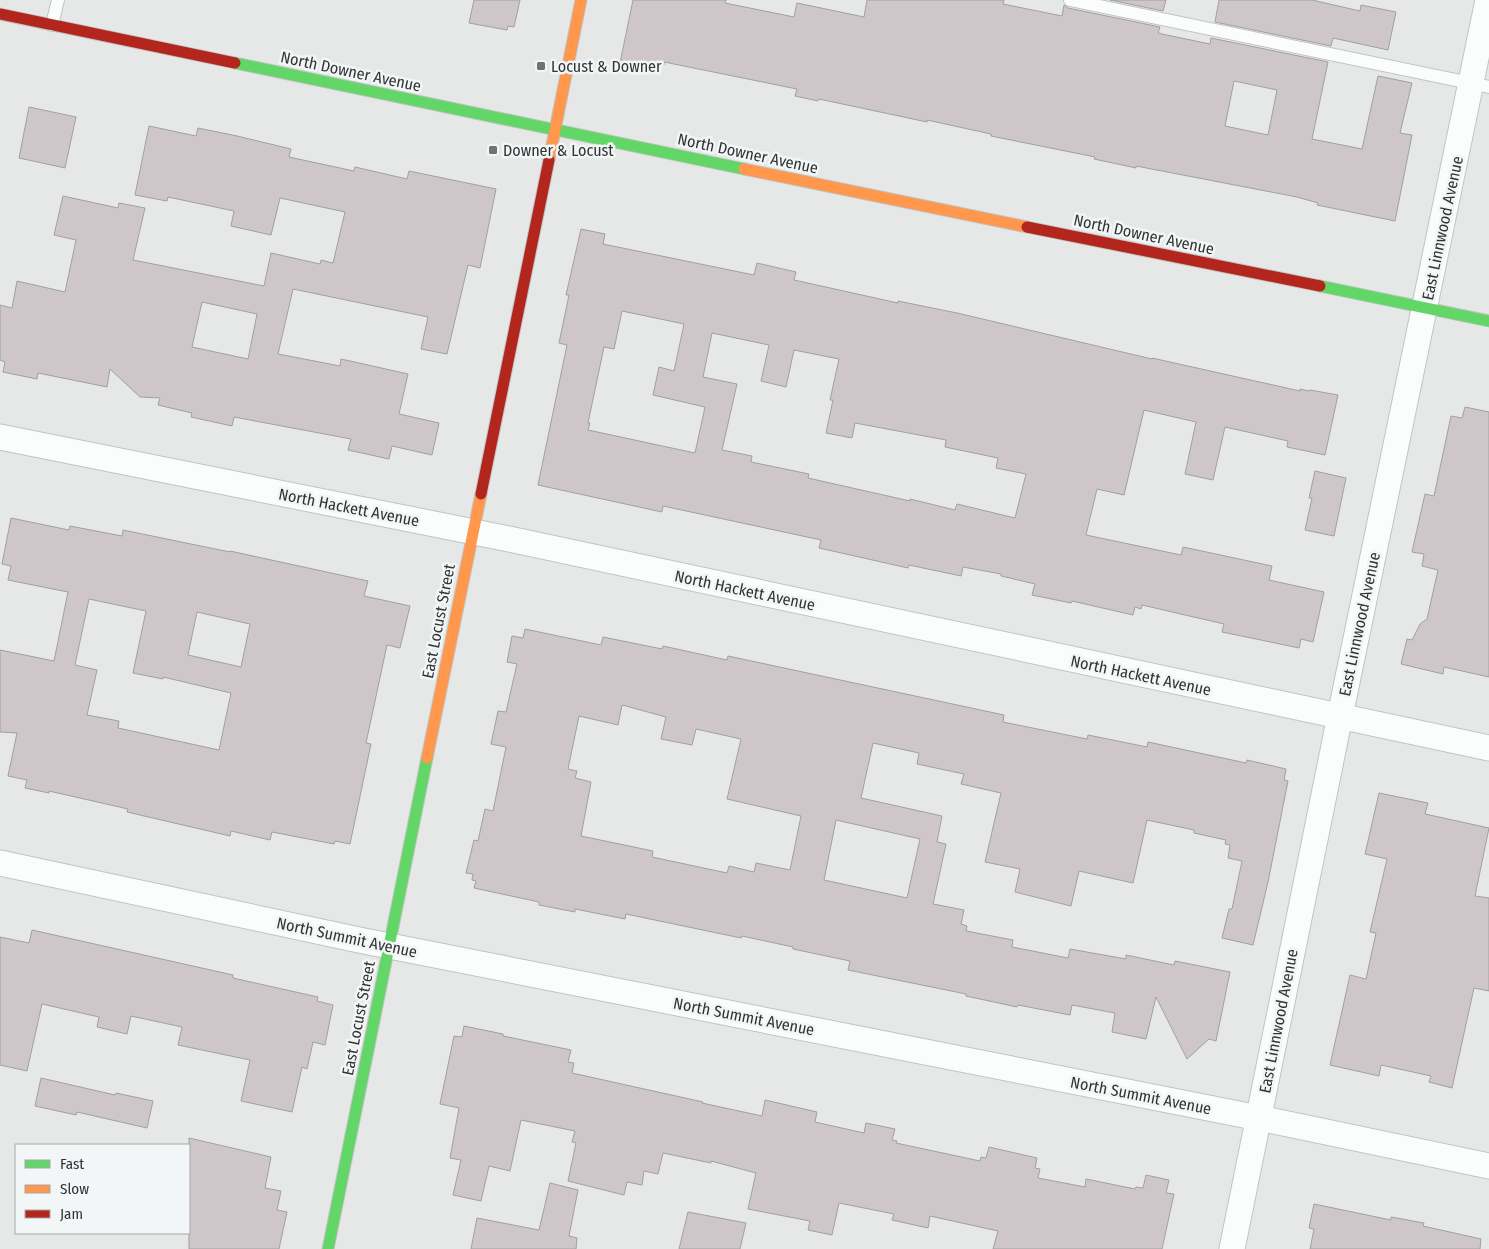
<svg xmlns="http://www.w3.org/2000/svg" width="1489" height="1249" font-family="'Fira Sans Condensed',sans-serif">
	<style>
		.building { fill: #cfc6c9; stroke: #a0a0a0; fill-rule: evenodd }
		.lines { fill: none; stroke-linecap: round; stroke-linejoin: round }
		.lane-casing { stroke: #c2c4c4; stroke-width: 14 }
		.street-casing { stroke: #c2c4c4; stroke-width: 27 }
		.fast-casing { stroke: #c2c4c4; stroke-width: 13 }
		.slow-casing { stroke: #c2c4c4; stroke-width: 13 }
		.jam-casing { stroke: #c2c4c4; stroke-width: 13 }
		.lane { stroke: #fbfcfc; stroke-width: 12 }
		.street { stroke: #fbfcfc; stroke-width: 25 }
		.fast { stroke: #63d668; stroke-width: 11 }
		.slow { stroke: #ff974d; stroke-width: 11 }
		.jam { stroke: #b3261e; stroke-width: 11 }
		.poi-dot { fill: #717373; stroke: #f2f6f6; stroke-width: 2 }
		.labels { text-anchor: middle; stroke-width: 5; stroke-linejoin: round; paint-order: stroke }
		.poi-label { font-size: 16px; fill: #323434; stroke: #f2f6f6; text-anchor: start }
		.street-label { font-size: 16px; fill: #323434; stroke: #f2f6f6 }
	</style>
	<rect width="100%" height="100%" fill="#e6e8e8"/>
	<path class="building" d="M474 0H520L514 27 508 26 507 30 469 23Z
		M633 0H726L725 3 794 17 797 3 864 17 867 0H1004L1003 4 1062 16 1064 5 1068 8 1160 27 1158 33 1162 34 1210 44 1211 38 1328 62 1312 139 1362 149 1378 76 1412 83 1400 133 1412 135 1395 221 1317 205 1318 203 1297 197 1136 166V168L1094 159 1095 157 991 136V134L927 120V122L819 99 818 101 795 96 797 89 664 62V65L652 63 651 69 620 63ZM1234 81 1277 90 1268 135 1225 126Z
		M1110 0H1166L1163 11Z
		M1219 0H1312L1360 11 1361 5 1396 12 1388 50 1333 38 1331 46 1215 22Z
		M29 107 76 117 65 168 19 158Z
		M149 126 196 136 198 128 237 136 291 149 289 157 354 171 355 167 407 179 409 171 496 189 480 268 468 265 447 354 421 349 428 317 293 289 278 354 340 366 341 359 408 374 399 414 439 423 432 455 392 446 389 459 348 450 351 439 234 417 232 426 191 417 192 413 158 405 160 398 140 397 110 369 107 387 38 373 37 379 3 372 5 362 0 360V305L12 308 17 281 65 292 76 240 54 235 63 196 118 208 119 203 145 208 133 260 264 286 271 253 320 264 321 260 333 263 345 212 280 198 271 235 231 226 234 211 168 197 167 201 135 195ZM202 302 257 314 248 359 192 347Z
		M581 229 605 234 603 244 754 275 757 263 796 272 794 280 898 303V301L957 313 1152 359V358L1300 391V389L1309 391 1310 390 1338 395 1325 455 1287 447 1288 441 1225 427 1213 480 1185 474 1196 422 1144 410 1124 495 1097 489 1086 535 1181 555 1183 547 1272 566 1269 580 1324 592 1313 642 1301 639 1299 648 1256 639 1222 632 1224 624 1142 605 1141 609 1135 607 1133 615 1072 601 1071 603 1032 595 1035 584 1001 576V574L963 567 961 576 909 565 908 568 819 548 821 540 663 506 662 512 538 485 567 345 559 343 569 295H566ZM622 311 684 324 674 371 659 367 653 395 705 407 695 453 588 430 590 423H588L604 347 614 349ZM712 333 769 345 761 381 786 387 794 350 839 359 830 400H833L826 433 852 438 855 423 946 440 945 447 998 458 996 468 1026 474 1015 518 957 504 955 510 910 499V501L808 478 809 474 751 462 752 456 722 450 737 384 703 377Z
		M1465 407 1489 412V677L1444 667 1443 674 1401 664 1407 639 1412 640 1420 624 1427 619 1438 570 1422 566 1424 554 1412 552 1425 494 1434 496 1451 416 1462 418Z
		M1315 471 1346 478 1334 536 1305 530 1312 498H1309Z
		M11 518 69 530 70 526 122 536 123 530 230 552V551L368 581 364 596 410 606 400 648 387 645 366 743 371 744 350 844 335 841 334 844 272 832 270 840 231 831 230 836 127 812 128 809 49 791V793L25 788 27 780 8 776 17 733 0 732V650L54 661 68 592 8 580 11 566 2 564ZM89 599 146 611 133 673 163 679V677L231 693 219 750 118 728 119 721 87 715 97 670 75 665ZM197 612 250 624 241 667 188 655Z
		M525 629 601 645 603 637 662 649 663 646 727 660 728 656 1004 715 1003 722 1087 739 1088 735 1147 747 1148 742 1246 763 1247 760 1286 769 1284 780 1288 781 1268 882 1253 945 1222 938 1229 909H1232L1242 861 1228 858 1230 845 1225 844 1226 840 1194 833V830L1147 820 1133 883 1079 871 1071 906 1015 892 1020 869 985 862 1001 793 961 784 964 774 917 764 919 753 873 743 861 798 942 816 937 842 946 844 933 904 964 910 961 924 967 926 966 931 1013 940 1012 947 1068 958 1070 949 1126 959V955L1174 965 1175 961 1230 972 1216 1041 1209 1039 1187 1059 1156 997 1146 1039 1112 1032 1115 1013 1072 1005 1070 1015 1018 1005 1017 1007 966 996V994L848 970 850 961 793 949V947L742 936 741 938 626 914 625 919 575 909V912L539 905V902L474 888 476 881 472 880 473 874 466 873 474 840 478 841 485 809 493 811 506 747 491 744 498 711 506 712 517 664 507 662 512 636 523 638ZM622 705 666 717 661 739 692 745 696 729 741 739 727 799 801 816 790 870 756 863 754 872 729 866 727 873 652 857 653 851 581 836 591 782 575 778 577 771 568 769 579 716 618 725ZM836 820 920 839 907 898 824 880Z
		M1379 793 1428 803 1425 814 1489 828 1475 896 1489 898V991L1474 988 1452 1088 1429 1082 1431 1076 1381 1065 1379 1076 1330 1065 1350 975 1366 979 1376 933 1370 932 1387 859 1365 854Z
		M32 930 233 975V978L318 997 317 1001 333 1005 325 1045 313 1042 307 1069 302 1067 292 1112 241 1101 250 1060 178 1045 182 1027 131 1016 127 1034 97 1027 99 1017 42 1004 27 1071 0 1065V937L29 943Z
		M464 1026 503 1034V1036L571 1050 568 1062 574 1063 572 1073 703 1102 702 1103 762 1116 765 1100 817 1112 815 1122 864 1133 866 1123 895 1129 892 1140 897 1141 896 1143 980 1161 981 1157 986 1158 989 1147 1037 1158 1035 1168 1040 1169 1038 1178 1085 1187 1086 1179 1135 1189 1136 1187 1143 1188 1146 1175 1169 1180 1166 1193 1174 1194 1162 1249H993L998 1231 930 1216 928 1228 892 1220 894 1214 839 1203 832 1235 808 1230 810 1221 748 1209 756 1173 711 1161V1163L663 1153 658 1174 644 1171 642 1185 627 1182 624 1195 568 1181 576 1143 572 1142 575 1131 521 1120 510 1171 489 1166 481 1201 453 1195 461 1160 450 1158 459 1108 440 1104 454 1036 462 1037Z
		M41 1078 115 1095 116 1093 153 1101 147 1128 77 1112 76 1115 35 1106Z
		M189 1138 271 1157 265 1188 281 1191 277 1210 287 1212 279 1249H189Z
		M550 1183 578 1190 569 1236 577 1238 576 1249H471L477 1218 539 1230Z
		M1314 1204 1391 1220V1217L1424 1223 1423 1226 1481 1239 1480 1249H1310L1314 1229 1309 1228Z
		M688 1212 746 1223 740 1249H679Z"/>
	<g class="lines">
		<g class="lane-casing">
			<path id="lane" d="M1070 0 1489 87
				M52 25 58 0"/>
		</g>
		<g class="street-casing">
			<path id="street" d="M0 437 509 539 1489 748
				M0 863 359 940 1259 1118 1489 1166
				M1232 1249 1340 716 1488 0"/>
		</g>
		<g class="fast-casing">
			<path id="fast" d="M235 63 744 169
				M1320 286 1489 321
				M328 1249 427 758"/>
		</g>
		<g class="slow-casing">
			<path id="slow" d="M549 160 581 0
				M744 169 1027 227
				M427 758 481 494"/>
		</g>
		<g class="jam-casing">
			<path id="jam" d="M0 14 235 63
				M1027 227 1320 286
				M481 494 549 160"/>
		</g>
		<use href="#lane" class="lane"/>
		<use href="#street" class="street"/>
		<use href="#fast" class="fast"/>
		<use href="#slow" class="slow"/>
		<use href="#jam" class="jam"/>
	</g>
	<g class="poi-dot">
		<rect x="536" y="61" width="10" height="10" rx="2.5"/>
		<rect x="488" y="145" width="10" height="10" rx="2.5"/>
	</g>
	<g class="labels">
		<g class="poi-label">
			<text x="551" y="72">Locust &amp; Downer</text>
			<text x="503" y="156">Downer &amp; Locust</text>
		</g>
		<g class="street-label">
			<text transform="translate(351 71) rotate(12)" y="6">North Downer Avenue</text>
			<text transform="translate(748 153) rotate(12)" y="6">North Downer Avenue</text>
			<text transform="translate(1442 228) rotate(-78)" y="6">East Linnwood Avenue</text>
			<text transform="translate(1144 234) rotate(12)" y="6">North Downer Avenue</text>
			<text transform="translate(349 507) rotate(11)" y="6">North Hackett Avenue</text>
			<text transform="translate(745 590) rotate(12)" y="6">North Hackett Avenue</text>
			<text transform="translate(438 621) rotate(-79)" y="6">East Locust Street</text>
			<text transform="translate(1359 624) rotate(-78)" y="6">East Linnwood Avenue</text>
			<text transform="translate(1141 675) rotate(12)" y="6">North Hackett Avenue</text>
			<text transform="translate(347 937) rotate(12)" y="6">North Summit Avenue</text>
			<text transform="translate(744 1016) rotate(11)" y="6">North Summit Avenue</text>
			<text transform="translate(358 1018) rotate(-79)" y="6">East Locust Street</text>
			<text transform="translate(1278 1021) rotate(-79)" y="6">East Linnwood Avenue</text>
			<text transform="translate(1141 1095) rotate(11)" y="6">North Summit Avenue</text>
		</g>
	</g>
	<rect x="15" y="1144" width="175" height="90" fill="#f2f6f6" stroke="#a5a8a8"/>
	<rect x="25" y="1160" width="25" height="8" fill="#63d668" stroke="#a5a8a8"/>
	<text x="60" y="1169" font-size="15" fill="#323434">Fast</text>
	<rect x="25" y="1185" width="25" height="8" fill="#ff974d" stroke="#a5a8a8"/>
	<text x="60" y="1194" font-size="15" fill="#323434">Slow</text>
	<rect x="25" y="1210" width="25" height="8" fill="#b3261e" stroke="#a5a8a8"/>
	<text x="60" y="1219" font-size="15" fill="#323434">Jam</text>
</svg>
